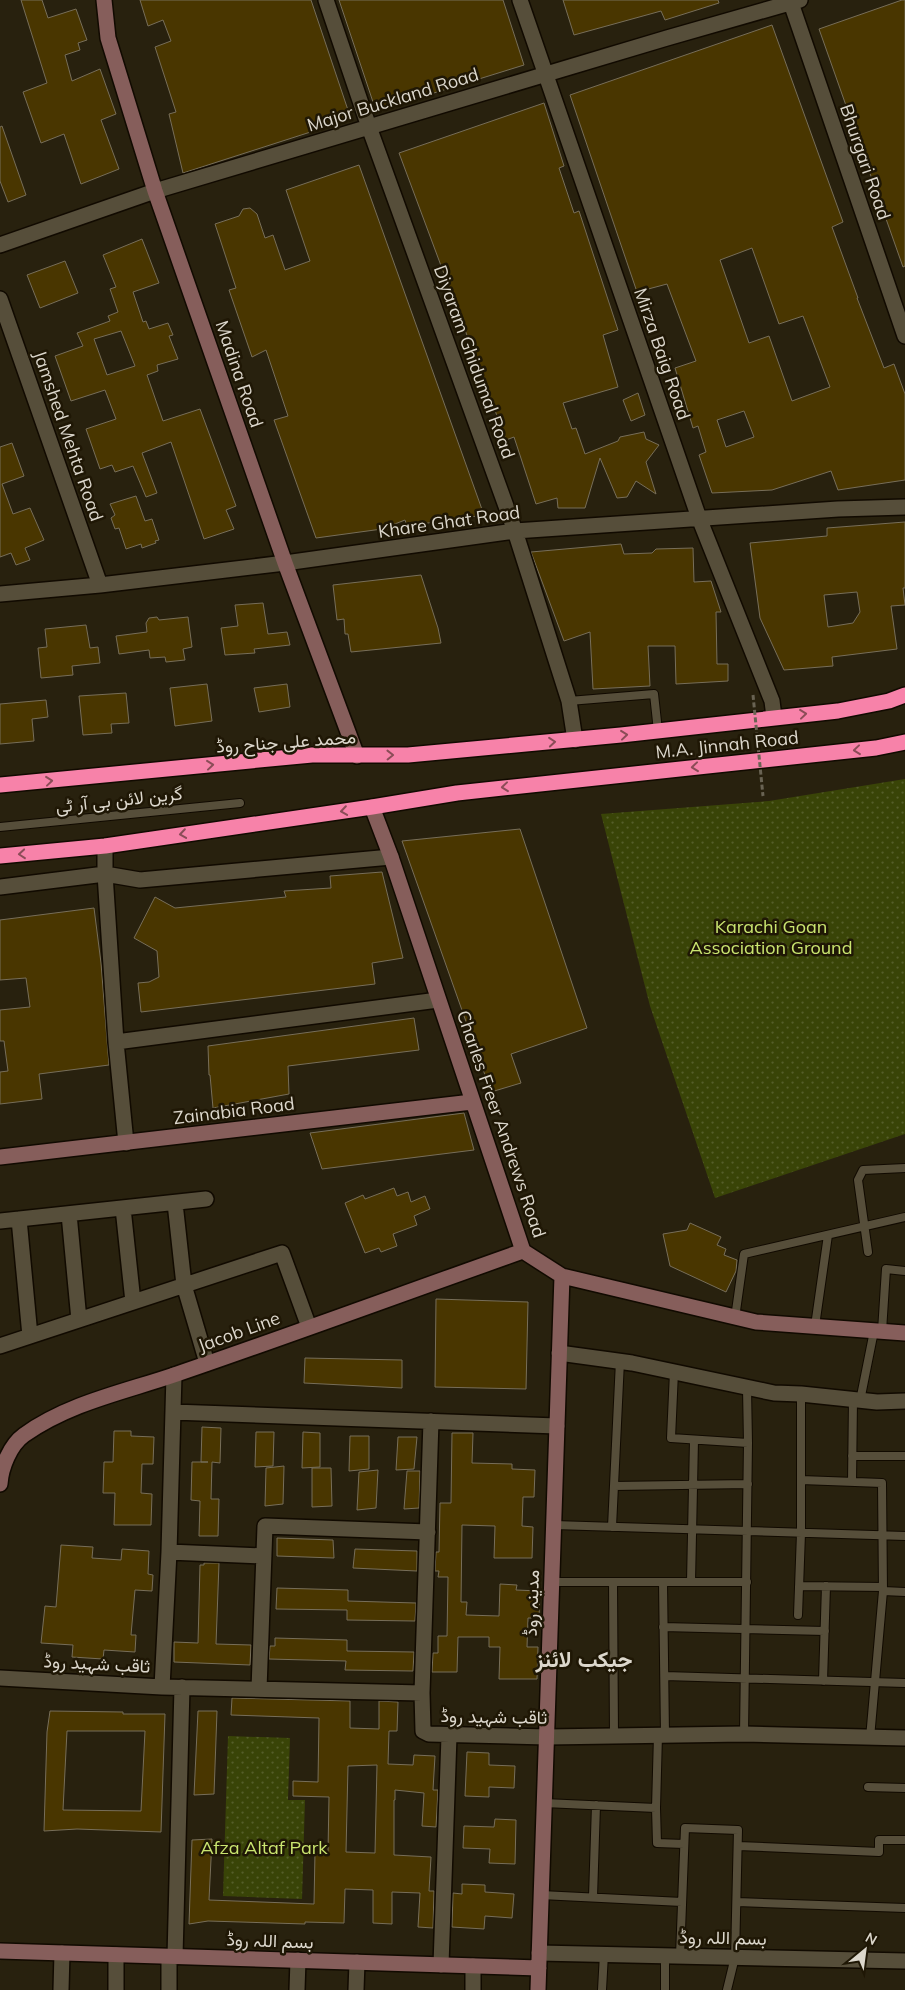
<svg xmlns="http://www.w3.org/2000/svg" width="905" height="1990" font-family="Mulish,Vazirmatn,sans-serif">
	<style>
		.grass { fill: url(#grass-dots) }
		.building { fill: #493600; stroke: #776e59; fill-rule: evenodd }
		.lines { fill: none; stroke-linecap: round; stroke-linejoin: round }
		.lane-casing { stroke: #110a00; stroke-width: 10 }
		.street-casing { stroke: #110a00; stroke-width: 18 }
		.secondary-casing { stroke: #110a00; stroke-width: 18 }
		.highway-casing { stroke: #110a00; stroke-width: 18 }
		.lane { stroke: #564e3a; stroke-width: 8 }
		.street { stroke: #564e3a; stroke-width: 15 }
		.secondary { stroke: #865e5b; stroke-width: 15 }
		.highway { stroke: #f782a9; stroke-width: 15 }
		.path-bridge { stroke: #696353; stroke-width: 3; stroke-dasharray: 5 2.5; stroke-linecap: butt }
		.oneway { stroke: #8b4c57 }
		.labels { text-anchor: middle; stroke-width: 5; stroke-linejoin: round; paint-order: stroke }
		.street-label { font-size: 18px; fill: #dcd7cc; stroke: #1f1705 }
		.park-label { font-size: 18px; fill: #cae570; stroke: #1f1705 }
		.district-label { font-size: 22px; font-weight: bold; fill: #dcd7cc; stroke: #1f1705 }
	</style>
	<defs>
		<pattern id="grass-dots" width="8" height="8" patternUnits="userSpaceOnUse" patternTransform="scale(1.25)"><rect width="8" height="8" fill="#394407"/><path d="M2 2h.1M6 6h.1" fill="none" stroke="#555e2a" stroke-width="1.8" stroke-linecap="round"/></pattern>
	</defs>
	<rect width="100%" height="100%" fill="#28210e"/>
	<path class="grass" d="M905 779V1134L715 1198 650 1006 601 814 769 801Z
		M228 1736 290 1738 288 1800H305L302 1899 223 1896Z"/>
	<path class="building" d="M21 0H42L48 18 76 9 87 40 78 43 80 50 65 55 72 81 100 69 116 114 101 120 119 169 81 184 64 134 41 143 23 92 47 83Z
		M140 0H311L351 119 183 173 169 114 176 112 155 47 171 41 163 20 148 26Z
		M339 0H503L524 65 376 111Z
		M563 0H718L719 3 665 20 661 11 574 35Z
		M902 0H905V266L903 267 819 29Z
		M772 25 843 222 832 227 858 298H857L884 368 894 364 905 394V480L838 490 831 471 772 490 712 493 699 455 706 452 698 426 693 428 675 368 696 361 667 284 637 292 570 95ZM752 248 779 324 803 316 830 387 792 401 769 336 749 343 720 260ZM744 411 754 437 726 447 717 420Z
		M544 103 564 166 559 168 574 213 579 211 618 330 603 335 618 387 563 403 572 429 576 428 585 454 618 441 620 437 644 432 646 439 659 445 646 462 656 494 636 481 627 497 617 498 600 458 585 508H558L557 498 536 504 514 437 506 440 399 153Z
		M2 126 26 195 8 202 0 181V127Z
		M359 165 484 515 407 526 405 520 382 529 316 538 274 420 288 416 266 350 252 357 229 290 236 288 215 224 239 216 243 209 250 208 257 214 265 238 273 235 285 270 310 261 286 190Z
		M142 239 159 283 133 292 143 322 146 321 149 329 168 323 173 335 169 336 178 359 157 365 158 371 147 375 163 421 200 409 236 506 226 510 234 529 204 539 171 442 142 453 157 493 146 497 133 466 115 472 112 465 100 469 86 429 116 419 105 390 71 401 55 356 83 346 77 333 110 321 108 316 118 312 110 289 116 287 103 255ZM121 331 135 366 107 375 94 339Z
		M65 261 78 293 40 308 27 275Z
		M638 393 645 415 631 421 623 400Z
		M12 443 24 476 2 484 13 514 30 508 44 540 25 548 30 560 16 565 11 553 0 557V447Z
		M136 496 145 521 152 519 159 540 155 541 156 543 142 548 141 544 126 549 119 528 115 529 111 518 115 515 110 504Z
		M905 522V588H903L905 605 891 606 897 649 832 657 833 666 784 670 760 618 750 543 827 536V528ZM857 592 860 612 853 623 828 627 824 595Z
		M621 544 624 554 652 553 656 549 693 548 694 582 711 581 721 612H716L717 664H728V681L676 684 675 646H648L650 686 593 689 590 632 564 641 531 552Z
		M421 575 438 628 441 643 351 652 348 634H345L344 619 337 620 333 585Z
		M263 603 268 634 287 632 290 645 254 649 255 653 225 655 221 628 238 626 235 605Z
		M157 617 159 620 188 617 192 647 183 649 185 660 166 662 165 657 150 658 149 650 119 654 116 636 147 632 146 623 149 618Z
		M86 625 90 648 98 647 100 663 72 666 73 675 41 678 38 648 47 647 45 629Z
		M207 684 212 721 175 726 170 688Z
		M287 684 290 707 259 712 254 688Z
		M126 693 129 723 111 724 112 733 83 735 79 696Z
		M46 700 48 717 32 719 34 741 0 744V704Z
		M520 829 587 1028 511 1054 521 1083 491 1092 402 841Z
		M382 872 403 958 372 963 375 984 141 1012 138 983 149 982 159 977 157 951 134 938 155 897 175 908 286 897 284 891 331 888 330 876Z
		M94 908 101 963 109 1065 39 1074 42 1099 0 1104V1072L8 1071 4 1041H0V1010L30 1007 26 978 0 980V920Z
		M414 1018 419 1050 288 1066 289 1094 213 1108 210 1075H209L208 1046Z
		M464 1113 474 1150 322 1169 310 1133Z
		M394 1188 397 1196 408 1192 411 1202 425 1196 430 1209 414 1216 417 1225 393 1234 397 1246 381 1252 379 1248 365 1253 345 1203 363 1195 365 1199Z
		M690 1223 721 1237 717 1245 726 1249 724 1255 737 1260 736 1271 726 1292 670 1266 663 1234 687 1230Z
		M436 1299 528 1302 526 1389 435 1387Z
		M305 1358 402 1360V1388L304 1383Z
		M202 1427 221 1428 220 1463 212 1462 211 1499H219L218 1536H199L200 1501 191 1500 192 1462H208H201Z
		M114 1431H131V1436L154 1437 153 1464H142L141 1493 152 1494 151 1525H114L115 1493H103L104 1462H113Z
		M256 1432H274L273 1466 255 1467Z
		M303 1432 320 1433V1467L302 1468Z
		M452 1433H473L472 1463 512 1464V1469L535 1470 534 1497H523L522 1526 533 1527 532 1558H494L495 1526 462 1525 461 1602H467L466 1615 499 1616 500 1584 517 1585 516 1590 540 1591 539 1618H528L527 1647H538L537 1679H499L500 1647H489V1637H458L457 1672H432L433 1653H438V1636H447L448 1577H438L439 1571H435L436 1552H439L440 1503H451Z
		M350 1436H369V1469L349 1471Z
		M398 1437H417L414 1469 396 1470Z
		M284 1466 283 1504 265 1506 266 1468Z
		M312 1468H331L332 1506 312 1507Z
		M378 1470 376 1508 357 1510 359 1472Z
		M407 1471H420L419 1508 404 1509Z
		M277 1538 333 1540 334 1558 277 1556Z
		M61 1545 93 1547 92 1558 121 1560 122 1549 149 1551 148 1574 153 1575 152 1591 135 1590 131 1635H136L135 1652 104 1650 103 1659 72 1657 73 1645 41 1643 45 1606 56 1607Z
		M355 1549 417 1551V1571L353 1568Z
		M204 1563H219L216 1644 251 1645 250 1665 174 1662V1642L198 1643 200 1565H204Z
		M277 1588 348 1590V1601L416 1603 415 1621 347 1620V1610L276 1609Z
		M275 1638 347 1640V1651L414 1652 413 1671 345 1670 346 1661 269 1659 270 1646H275Z
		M232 1698 350 1701V1728L379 1729V1701L398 1702 397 1731H389L388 1764 413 1765 414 1755 435 1756 433 1790H438L436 1827 422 1826 424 1793 395 1790V1800H394V1855L431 1857 429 1891H434L433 1928 418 1927 420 1893 392 1892V1924L373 1923V1890L345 1889 344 1923 305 1922V1924L208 1921 189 1924 192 1840 212 1839 209 1900 314 1904 315 1852H328L329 1797 293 1796V1781L318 1782 319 1718 231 1715ZM377 1765 375 1853 346 1852 348 1766Z
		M50 1711 123 1712V1714H165L161 1832 77 1829 44 1831 47 1732ZM67 1731H145L141 1811 63 1810Z
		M198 1711H217L214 1794 194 1795Z
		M467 1752 489 1753V1765L515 1766 514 1788 489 1787V1797L465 1796Z
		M495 1819 516 1820 515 1864 489 1863 490 1849 463 1848 464 1826 494 1827Z
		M462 1884 485 1885V1892L514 1894 512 1918 485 1916 484 1929 452 1927 453 1893 462 1894Z"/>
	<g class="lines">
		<g class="lane-casing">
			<path id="lane" d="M569 701 654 694 658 731
				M0 827 240 803
				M868 1252 858 1180 863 1170 905 1168
				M735 1318 744 1254 905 1217
				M815 1326 828 1235
				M882 1331 886 1269 905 1271
				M674 1372 671 1438 748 1443
				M860 1401 874 1331
				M852 1456H905
				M801 1480 882 1483 883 1591 870 1738
				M852 1482 853 1400
				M614 1486 748 1484
				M554 1525 905 1536
				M612 1527 620 1361
				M551 1582H747
				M613 1582 614 1736
				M663 1582 665 1735
				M691 1582 694 1440
				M799 1586 883 1587
				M883 1591 905 1592
				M798 1615 801 1533V1394
				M663 1627 825 1631
				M665 1676 905 1683
				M823 1681 826 1586
				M744 1734 748 1443 747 1388
				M868 1787 905 1788
				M544 1803 656 1808 658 1735
				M656 1808 657 1843 684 1844
				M738 1846 879 1852V1840H905
				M541 1895 682 1902
				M593 1897 596 1805
				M737 1902 905 1908
				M680 1956 685 1828 738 1830 735 1957 727 1990
				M602 1990 604 1954
				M665 1990V1956"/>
		</g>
		<g class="street-casing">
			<path id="street" d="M326 0 369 127 515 531 569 701 575 740
				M520 0 699 518 772 701 774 717
				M790 0 905 336
				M0 245 155 191 667 38 800 0
				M0 299 100 585
				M0 594 100 585 285 563 515 531 838 509 905 507
				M105 846V874L116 1042 126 1143
				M0 887 105 874 140 880 391 857
				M116 1042 438 1000
				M175 1203 184 1285 207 1363
				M123 1208 133 1302
				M69 1214 79 1320
				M19 1219 30 1336
				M0 1221 206 1199
				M0 1346 282 1253 309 1327
				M559 1353 632 1363 774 1393 801 1394 877 1402 905 1401
				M173 1412 557 1426
				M169 1552 264 1556
				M0 1678 162 1687 422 1693 423 1731 429 1734 547 1737 744 1734 905 1738
				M162 1687 169 1552 174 1375
				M259 1689 265 1526 428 1532
				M422 1693 431 1421
				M539 1953 905 1961
				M116 1955V1990
				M175 1957 182 1687
				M441 1965 449 1736
				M61 1990 62 1953
				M169 1990V1957
				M297 1990 298 1960
				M356 1990 357 1962
				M473 1990V1966"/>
		</g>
		<g class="secondary-casing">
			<path id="secondary" d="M104 0 108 38 155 191 285 563 357 756
				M372 807 391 857 523 1251 562 1276 756 1322 905 1333
				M0 1157 472 1102
				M0 1484C1 1468 10 1445 24 1435 69 1403 124 1392 174 1375 291 1335 407 1292 523 1251
				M0 1951 539 1968
				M538 1990 562 1276"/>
		</g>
		<g class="highway-casing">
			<path id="highway" d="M0 785 312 755H408L621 735 838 711 889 701 905 695
				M0 856 105 846 372 807 457 793 876 748 905 742"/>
		</g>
		<use href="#lane" class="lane"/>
		<use href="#street" class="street"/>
		<use href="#secondary" class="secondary"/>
		<use href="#highway" class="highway"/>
		<path class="path-bridge" d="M753 695 763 796"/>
	</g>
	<defs><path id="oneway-chevron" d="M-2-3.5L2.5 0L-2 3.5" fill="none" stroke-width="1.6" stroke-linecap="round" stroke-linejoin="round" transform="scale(1.25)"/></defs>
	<g class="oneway">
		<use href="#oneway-chevron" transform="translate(803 714) rotate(-6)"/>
		<use href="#oneway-chevron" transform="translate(624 735) rotate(-6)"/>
		<use href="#oneway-chevron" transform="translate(552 742) rotate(-5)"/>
		<use href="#oneway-chevron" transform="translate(857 750) rotate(174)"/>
		<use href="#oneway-chevron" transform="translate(390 755) rotate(-1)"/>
		<use href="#oneway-chevron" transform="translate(210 765) rotate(-6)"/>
		<use href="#oneway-chevron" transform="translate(695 767) rotate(174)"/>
		<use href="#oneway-chevron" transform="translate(49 781) rotate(-6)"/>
		<use href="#oneway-chevron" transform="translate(505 787) rotate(174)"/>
		<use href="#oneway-chevron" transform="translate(344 811) rotate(172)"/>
		<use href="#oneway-chevron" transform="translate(183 834) rotate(172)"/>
		<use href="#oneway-chevron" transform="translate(22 854) rotate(175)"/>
	</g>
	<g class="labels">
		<g class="street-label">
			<text transform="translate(393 100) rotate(-17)" y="6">Major Buckland Road</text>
			<text transform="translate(865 162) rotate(71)" y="6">Bhurgari Road</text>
			<text transform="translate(662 354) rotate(71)" y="6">Mirza Baig Road</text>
			<text transform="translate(474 362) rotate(70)" y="6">Diyaram Ghidumal Road</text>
			<text transform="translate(239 374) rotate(71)" y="6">Madina Road</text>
			<text transform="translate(68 436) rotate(71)" y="6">Jamshed Mehta Road</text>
			<text transform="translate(449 522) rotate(-8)" y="6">Khare Ghat Road</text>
			<text transform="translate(286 742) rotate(-4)" y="6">محمد علی جناح روڈ</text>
			<text transform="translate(727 745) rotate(-6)" y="6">M.A. Jinnah Road</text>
			<text transform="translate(119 800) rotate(-6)" y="6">گرین لائن بی آر ٹی</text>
			<text transform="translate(234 1111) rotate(-7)" y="6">Zainabia Road</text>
			<text transform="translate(501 1124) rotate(71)" y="6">Charles Freer Andrews Road</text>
			<text transform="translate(239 1332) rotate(-20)" y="6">Jacob Line</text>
			<text transform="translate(532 1603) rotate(-88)" y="6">مدینہ روڈ</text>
			<text transform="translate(97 1664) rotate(3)" y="6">ثاقب شہید روڈ</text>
			<text transform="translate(494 1717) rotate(1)" y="6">ثاقب شہید روڈ</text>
			<text transform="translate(723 1938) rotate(1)" y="6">بسم اللہ روڈ</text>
			<text transform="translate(270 1941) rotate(2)" y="6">بسم اللہ روڈ</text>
		</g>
		<g class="park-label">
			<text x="771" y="933">Karachi Goan<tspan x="771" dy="21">Association Ground</tspan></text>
			<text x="264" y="1854">Afza Altaf Park</text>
		</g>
		<g class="district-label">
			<text x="584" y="1667">جیکب لائنز</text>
		</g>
	</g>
	<g transform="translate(865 1950) rotate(29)" stroke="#1f1705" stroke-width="4" paint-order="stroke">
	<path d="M0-4L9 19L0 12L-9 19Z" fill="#dcd7cc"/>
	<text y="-8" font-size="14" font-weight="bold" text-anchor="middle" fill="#dcd7cc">N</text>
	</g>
</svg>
